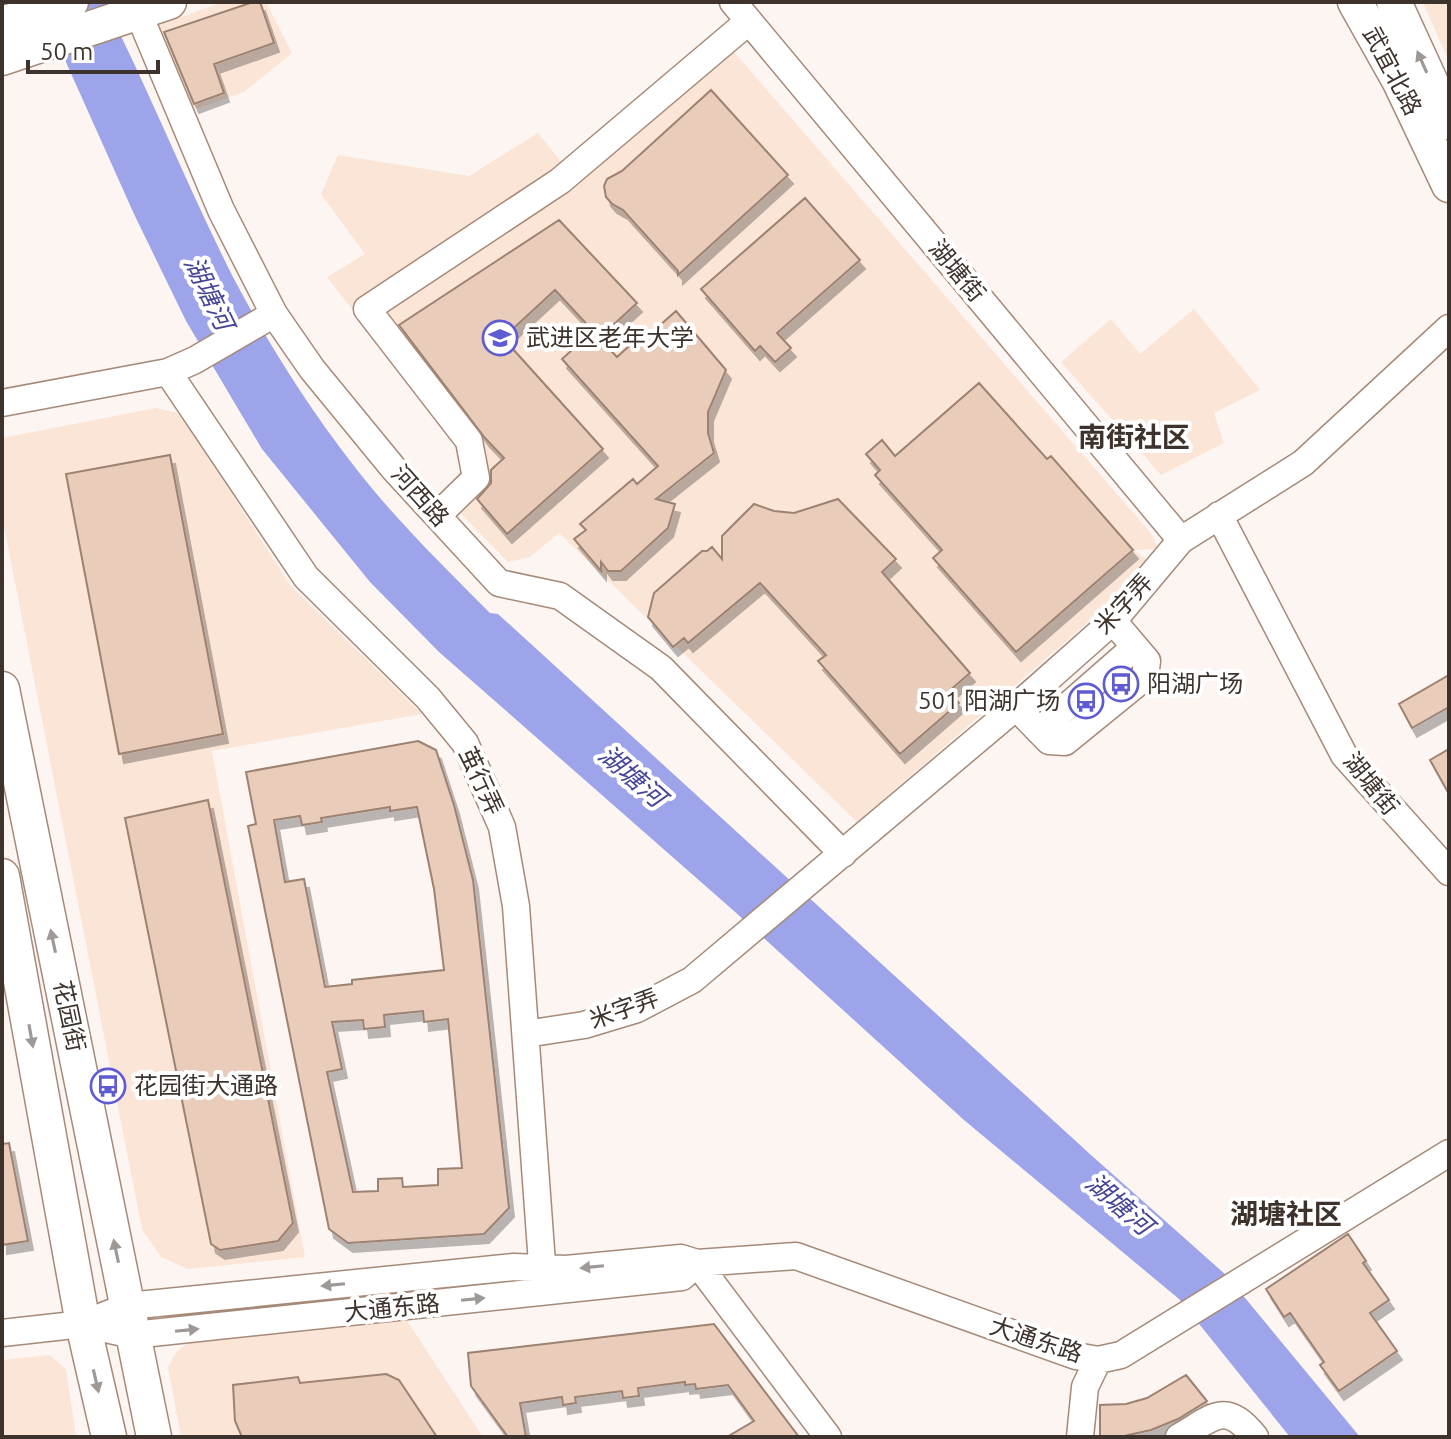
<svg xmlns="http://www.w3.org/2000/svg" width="1451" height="1439" font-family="Ubuntu,'Noto Sans SC',sans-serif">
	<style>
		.built { fill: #fbe5d7 }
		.water { fill: #9ea4ea }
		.building { fill: #e9ccba; stroke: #9d8272; stroke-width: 2; fill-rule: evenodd; filter: url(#shadow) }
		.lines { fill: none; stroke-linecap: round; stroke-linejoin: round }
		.minor-casing { stroke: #a58a79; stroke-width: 29 }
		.major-casing { stroke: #a58a79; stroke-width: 37 }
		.minor { stroke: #fff; stroke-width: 26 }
		.major { stroke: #fff; stroke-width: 34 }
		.oneway { fill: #9e9996 }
		.labels { text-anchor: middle; stroke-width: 8; stroke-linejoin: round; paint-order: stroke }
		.street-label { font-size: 24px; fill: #3e332c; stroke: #fff }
		.poi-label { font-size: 24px; fill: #3e332c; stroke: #fff; text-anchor: start }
		.water-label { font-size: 26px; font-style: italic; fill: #464598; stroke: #fff }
		.quarter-label { font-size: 28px; font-weight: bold; fill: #3e332c; stroke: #fff }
	</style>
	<defs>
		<filter id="shadow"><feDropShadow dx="5" dy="9" stdDeviation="0" flood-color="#0004"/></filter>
	</defs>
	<rect width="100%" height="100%" fill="#fcf5f2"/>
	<path class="built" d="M222 2H266L292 53 244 92 187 112 157 26Z
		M1423 2H1449V62Z
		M734 52 1150 532 1159 549 1135 550 1153 566 857 822 559 533 530 557 508 562 444 496 468 473 458 446 327 277 365 254 321 194 338 155 469 176 538 133 576 180Z
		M1194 309 1260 390 1214 413 1224 443 1161 475 1061 362 1111 319 1140 354Z
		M156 408 177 413 194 434 290 585 422 714 212 751 305 1257 188 1269 161 1257 142 1229 2 516V438Z
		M404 1316 483 1437H181L168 1367 177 1351 191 1341Z
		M50 1355 66 1369 76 1437H2V1360Z"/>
	<path class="water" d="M39 2H104C150 92 187 186 233 277 267 342 309 408 354 466 395 519 443 566 490 613L498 614 1091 1155 1226 1275 1360 1437H1290L1179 1299 964 1120 734 911 439 652 370 582 262 449 186 321 134 214Z"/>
	<path class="building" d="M253 2H260L274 43 214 64 224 93 194 104 164 32Z
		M711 90 788 175 678 275V271L623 210 612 204 606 197 604 186 607 179 622 171Z
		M805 198 860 260 777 333 791 348 775 362 760 346 755 351 701 289Z
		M559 220 637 303 599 338 617 357 639 337 642 341 676 311 726 370 708 412V433L714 453 656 499 675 504 668 528 621 571H608L601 562V571L574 539 586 530 580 524 633 479 637 484 658 466 562 359 593 331 555 290 503 338 603 449 507 534 477 499 491 483V470L504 458 485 438 399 325Z
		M979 383 1047 459 1051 456 1133 550 1016 652 933 558 942 550 875 475 880 470 866 454 882 440 895 456Z
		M170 455 223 734 119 754 66 474Z
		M838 499 896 559 882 572 970 673 949 691 959 703 900 754 818 661 826 655 760 583 688 643 684 638 673 647 648 617 654 593 702 551H707L712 547 722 559V536L754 504 774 511 794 513Z
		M1449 675V707L1412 728 1399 704Z
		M418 741 436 750 454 805 473 880 509 1208 484 1234 348 1243 329 1229 248 826 256 824 246 772ZM390 807V811L417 807 434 889 444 970 352 980V984L325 987 304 879 285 882 274 820 300 816 302 825 322 822 321 818ZM423 1011 424 1022 448 1019 462 1168 438 1169V1185L403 1187 402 1178 378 1179V1191L353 1192 327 1072 342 1069 332 1022 363 1020 364 1029 385 1027 384 1015Z
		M1449 749V794L1430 760Z
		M208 800 293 1223 278 1241 220 1250 211 1244 125 818Z
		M9 1143 28 1241 2 1245V1144Z
		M1348 1234 1366 1261 1363 1263 1389 1300 1370 1313 1397 1351 1339 1391 1320 1365 1324 1362 1290 1313 1284 1317 1266 1289Z
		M714 1324 799 1437H727L754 1421 728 1385 696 1389 695 1384 685 1385V1382L638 1388 639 1396 623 1398 622 1391 575 1397 576 1403 563 1405 562 1397 520 1403 526 1437H508L471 1386 468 1353Z
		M386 1374 399 1380 437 1437H242L235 1421 233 1385 298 1377 300 1383Z
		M1186 1375 1207 1401 1178 1419 1151 1430 1124 1436 1100 1437V1405L1126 1404 1147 1398Z"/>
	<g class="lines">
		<g class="minor-casing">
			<path id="minor" d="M733 2 1181 540
				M138 12 221 210 274 314 312 369 394 469 499 583 560 596 661 668 843 854
				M168 372 306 577 428 698 465 743 502 827 516 906 544 1291
				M2 403 168 372 195 360 274 314
				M438 515 476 478 469 441 367 309 560 181 749 21
				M1219 515 1344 755 1449 872
				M1016 707 1049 741 1065 742 1145 677 1147 661 1113 621
				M1039 731 1135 647
				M526 1034 584 1025 637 1009 692 980 1016 707 1113 621 1181 540 1303 463 1449 328
				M697 1263 828 1437
				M83 1324 133 1335 682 1277 697 1263
				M2 1333 83 1324 128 1306 514 1267 566 1269 681 1258 697 1263 796 1256 1076 1356 1098 1360 1121 1355 1449 1153
				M1080 1437 1085 1387 1098 1360
				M1179 1437C1214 1417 1225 1400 1255 1437"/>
		</g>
		<g class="major-casing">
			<path id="major" d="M1355 2 1400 82 1449 185
				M1394 2 1449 122
				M2 24 71 2
				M2 58 169 2
				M2 689 154 1437
				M2 876 83 1324 109 1437"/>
		</g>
		<use href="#minor" class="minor"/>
		<use href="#major" class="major"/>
	</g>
	<defs><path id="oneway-solid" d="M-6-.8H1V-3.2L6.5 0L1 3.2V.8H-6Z" transform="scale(2)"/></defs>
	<g class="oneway">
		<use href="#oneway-solid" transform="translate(1422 62) rotate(-114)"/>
		<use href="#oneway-solid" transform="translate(53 941) rotate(-102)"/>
		<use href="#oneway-solid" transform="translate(31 1036) rotate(80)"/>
		<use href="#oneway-solid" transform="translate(116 1251) rotate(-102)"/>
		<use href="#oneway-solid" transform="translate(592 1267) rotate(174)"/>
		<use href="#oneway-solid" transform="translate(333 1285) rotate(174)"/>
		<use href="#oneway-solid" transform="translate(473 1299) rotate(-6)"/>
		<use href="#oneway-solid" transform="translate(187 1330) rotate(-6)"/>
		<use href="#oneway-solid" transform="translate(96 1381) rotate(77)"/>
	</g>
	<defs>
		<g id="university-ring" transform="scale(1.8)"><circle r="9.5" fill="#fff" stroke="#5f5bd3" stroke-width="1.5"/><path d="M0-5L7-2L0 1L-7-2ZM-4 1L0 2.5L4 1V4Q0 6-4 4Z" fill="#5f5bd3"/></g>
		<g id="bus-ring" transform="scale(1.8)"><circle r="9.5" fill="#fff" stroke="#5f5bd3" stroke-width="1.5"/><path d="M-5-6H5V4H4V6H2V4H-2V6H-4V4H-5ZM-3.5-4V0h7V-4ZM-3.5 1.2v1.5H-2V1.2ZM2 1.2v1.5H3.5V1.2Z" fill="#5f5bd3"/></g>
	</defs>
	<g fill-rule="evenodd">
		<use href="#university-ring" x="500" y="338"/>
		<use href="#bus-ring" x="1121" y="684"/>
		<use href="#bus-ring" x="1086" y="701"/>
		<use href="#bus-ring" x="108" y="1086"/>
	</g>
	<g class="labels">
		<g class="street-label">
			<text transform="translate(1392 71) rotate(62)" y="8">武宜北路</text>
			<text transform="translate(957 271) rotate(50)" y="8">湖塘街</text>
			<text transform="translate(420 496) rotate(48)" y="8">河西路</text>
			<text transform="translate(1124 604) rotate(-47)" y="8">米字弄</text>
			<text transform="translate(481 781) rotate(65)" y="8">茧行弄</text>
			<text transform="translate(1371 784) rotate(51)" y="8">湖塘街</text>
			<text transform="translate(624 1009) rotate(-20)" y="8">米字弄</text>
			<text transform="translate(69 1016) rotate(78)" y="8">花园街</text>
			<text transform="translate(392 1308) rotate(-6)" y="8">大通东路</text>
			<text transform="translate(1036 1340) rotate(18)" y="8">大通东路</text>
		</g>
		<g class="poi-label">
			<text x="526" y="346">武进区老年大学</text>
			<text x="1147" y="692">阳湖广场</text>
			<text x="1060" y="709" text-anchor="end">501 阳湖广场</text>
			<text x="134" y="1094">花园街大通路</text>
		</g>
		<g class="water-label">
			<text transform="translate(209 293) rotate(64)" y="9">湖塘河</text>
			<text transform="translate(632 776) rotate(41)" y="9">湖塘河</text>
			<text transform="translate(1119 1204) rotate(41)" y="9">湖塘河</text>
		</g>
		<g class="quarter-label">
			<text x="1134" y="447">南街社区</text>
			<text x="1286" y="1224">湖塘社区</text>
		</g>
	</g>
	<rect width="1451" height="1439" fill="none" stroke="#3e332c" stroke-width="8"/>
	<path d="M28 60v12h130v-12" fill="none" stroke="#3e332c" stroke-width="4"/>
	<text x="40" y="60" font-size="24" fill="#3e332c" stroke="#ffffff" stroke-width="6" paint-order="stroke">50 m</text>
</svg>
